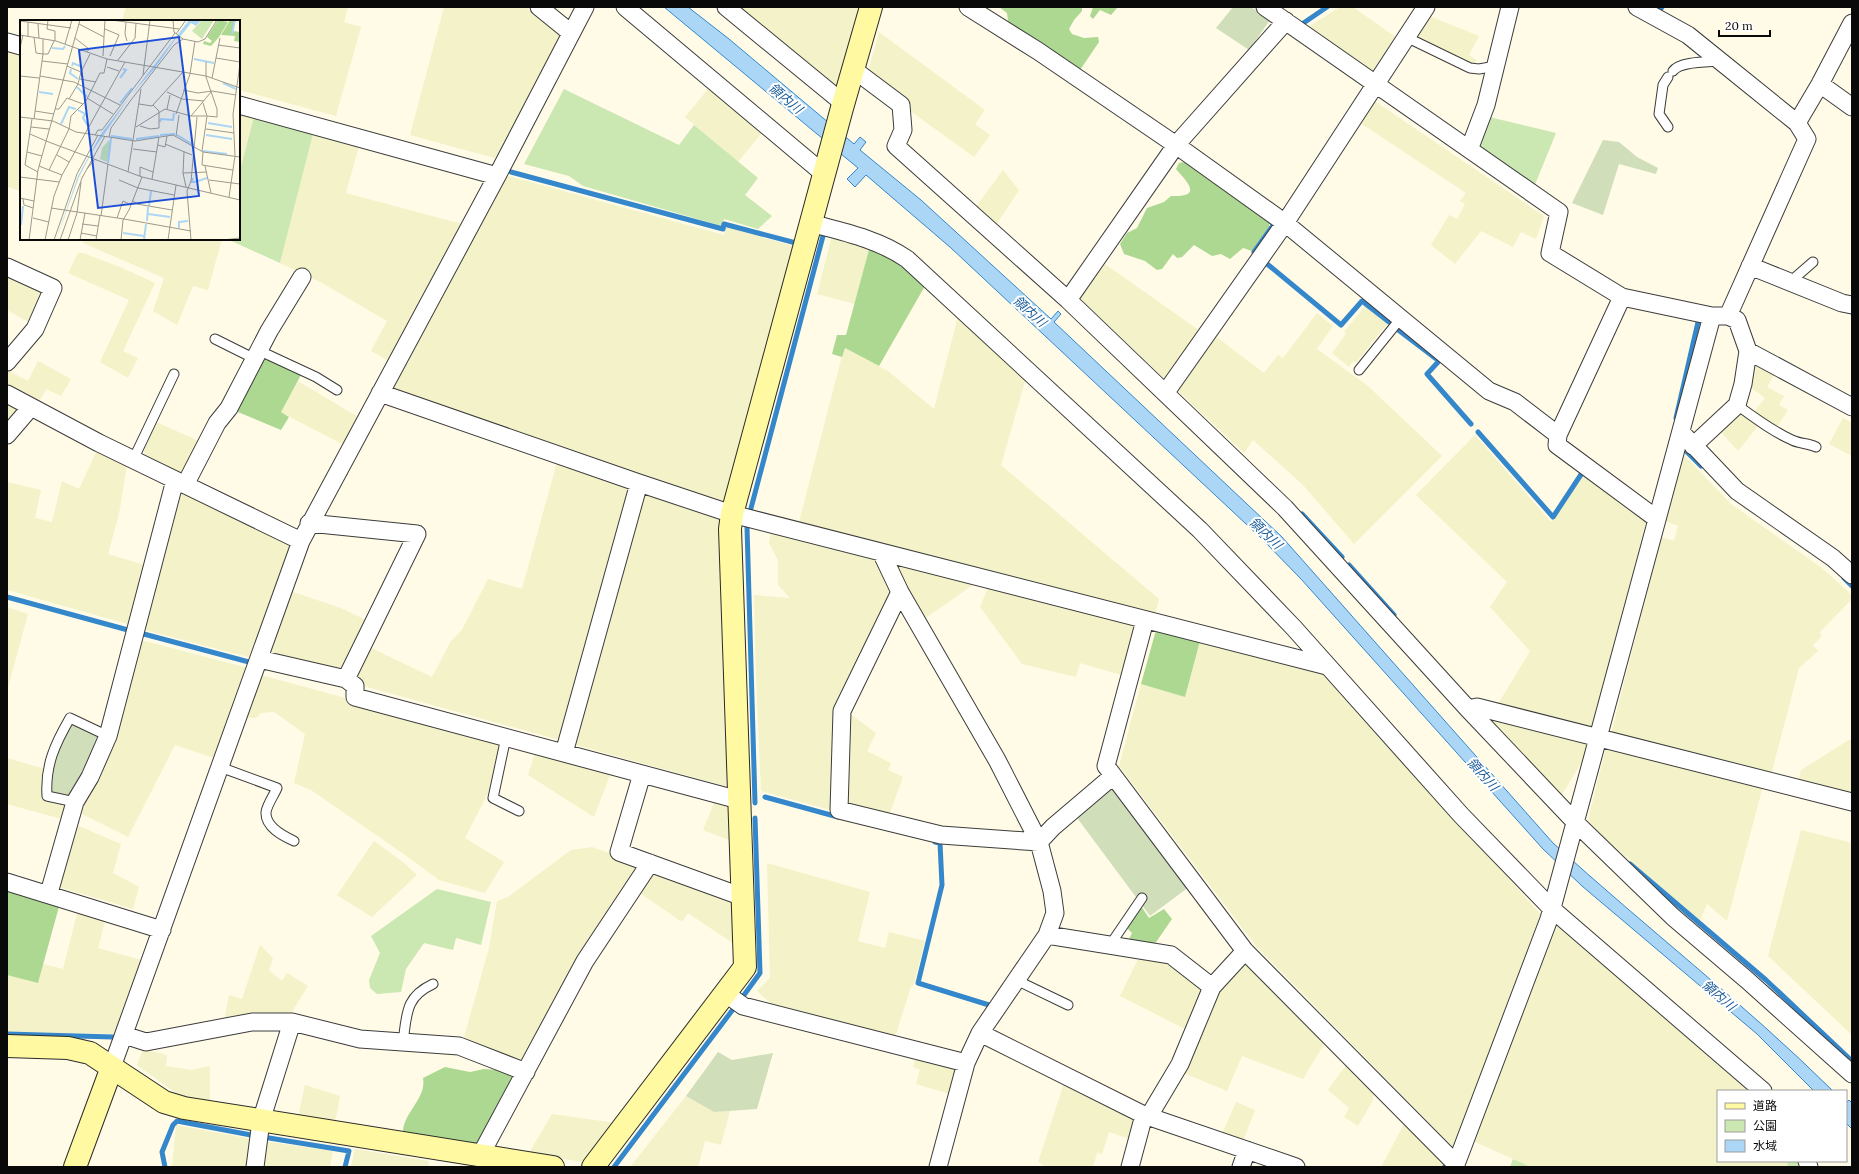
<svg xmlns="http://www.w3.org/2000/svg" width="1859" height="1174" font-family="Lora,'Noto Sans JP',serif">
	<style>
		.farmland { fill: #f3f2c8 }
		.green { fill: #cbe7b2 }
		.forest { fill: #add891 }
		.cemetery { fill: #d0deba }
		.water { fill: #acd6f5; stroke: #3487cb }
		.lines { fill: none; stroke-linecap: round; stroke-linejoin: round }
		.stream { stroke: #3487cb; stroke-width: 5 }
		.lane-casing { stroke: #3c3c3c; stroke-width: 11 }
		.street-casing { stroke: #3c3c3c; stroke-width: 19 }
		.secondary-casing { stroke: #2b2b2b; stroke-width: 24 }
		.lane { stroke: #fff; stroke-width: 9 }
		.street { stroke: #fff; stroke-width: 17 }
		.secondary { stroke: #fff9a1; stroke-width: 22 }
		.labels { text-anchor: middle; stroke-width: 4; stroke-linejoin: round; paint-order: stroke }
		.water-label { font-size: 13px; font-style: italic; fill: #165998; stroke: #fff }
		.inset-river { fill: none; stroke: #acd6f5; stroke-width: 2 }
		.inset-road { fill: none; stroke: #9d9a8e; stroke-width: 1 }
		.view { fill: #1d4ed8; fill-opacity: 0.15; stroke: #1d4ed8; stroke-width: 2 }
		.inset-edge { fill: none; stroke: #090909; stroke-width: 2 }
	</style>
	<rect width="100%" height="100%" fill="#fffbe6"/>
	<path class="farmland" d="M126 7H348L344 22 361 27 336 116 239 90V21H122Z
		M444 7H526L559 33 561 39 498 159 410 135Z
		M732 7H860L837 88Z
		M1340 7H1353L1397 38 1375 73 1307 28Z
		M1429 16 1479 36 1469 55 1477 60 1473 64 1419 38 1417 34Z
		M879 32 985 110 975 124 990 135 974 157 909 110 911 105 868 71Z
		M7 46 21 50V191L7 187Z
		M709 88 762 133 738 162 685 117Z
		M1373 100 1544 216 1536 239 1521 232 1513 247 1481 231 1455 264 1431 245 1449 215 1457 219 1465 204 1460 201 1466 193 1359 122Z
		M239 109 255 113 239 174Z
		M314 130 360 142 346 193 462 224 389 361 371 351 387 321 322 283 280 263Z
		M1003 170 1019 190 995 227 975 208Z
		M505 175 724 235 726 227 797 247 727 502 721 506 393 389 392 383Z
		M832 236 870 246 855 304 817 294Z
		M84 239H222L208 290 193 286 177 325 153 311 164 278 83 243Z
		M78 253H83L120 267 155 283 123 351 138 358 128 378 100 362 129 300 68 273Z
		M1105 264 1200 331 1166 380 1080 299Z
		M7 271 46 288 32 324 7 310Z
		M1365 306 1387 324 1356 363 1353 361 1349 367 1332 353 1346 334 1344 332Z
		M1317 313 1333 326 1317 349 1368 386 1442 456 1354 544 1303 485 1253 440 1244 453 1176 389 1214 335 1264 373 1278 355 1283 358Z
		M958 316 1026 378 1001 465 1159 599 1155 614 799 522 844 348 888 371 934 409Z
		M1751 358 1777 370 1767 387 1784 396 1779 405 1788 410 1776 429 1753 413 1765 398 1746 384Z
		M38 361 71 379 61 396 46 389 39 402 7 385V370L28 381Z
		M298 381 358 417 344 445 280 412Z
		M7 402 22 410 7 430Z
		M1738 411 1758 426 1738 451 1719 430Z
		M1843 418 1852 423V456L1829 444Z
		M156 422 201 442 182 476 146 458 144 450Z
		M1475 435 1551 522 1584 474 1646 521 1593 730 1498 704 1530 651 1490 607 1507 582 1416 495Z
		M97 450 127 465 119 514 108 554 148 566 131 625 7 590V482L41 490 35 518 52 522 62 481 79 489Z
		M1684 455 1731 504 1822 568 1852 595V599L1820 632 1822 636 1813 645 1818 651 1799 668 1771 775 1613 734 1612 730 1661 537 1674 541 1678 526 1665 521Z
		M557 462 631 486 563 741 360 685 355 677 367 646 432 677 451 641 462 630 488 579 522 589Z
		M182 491 289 543 290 548 252 658 145 630Z
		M642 491 719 517 722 522 729 787 572 744Z
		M771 532 873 558 894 594 841 703 834 811 761 791 756 676 754 595 790 598 778 585V560L769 543Z
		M897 564 973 585 923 620 894 569Z
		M988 588 1136 626 1125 676 1080 663 1076 677 1022 664 980 607Z
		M290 591 341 608 368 621 344 670 270 654 268 650Z
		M7 607 28 614 7 691Z
		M137 639 248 668 217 759 175 745 128 837 78 812Z
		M1200 641 1325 674 1544 918 1454 1148 1256 946 1119 766 1141 684 1185 697Z
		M261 675 496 739 499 749 488 793 465 838 504 862 485 893 439 880 405 855 311 790 294 783 305 734 274 712 261 713 256 718 246 717Z
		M846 711 876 733 867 751 891 763 888 770 903 777 888 818 844 808Z
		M1488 716 1590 744 1589 750 1560 798Z
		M1852 738V796L1798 782 1801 770Z
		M1610 748 1763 786 1727 921 1707 904 1700 921 1603 837 1588 820 1605 751Z
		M536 750 612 770 594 817 528 775Z
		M7 758 45 769 71 804 65 820 7 804Z
		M716 798 730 804 731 841 703 830Z
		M74 824 121 844 113 873 139 887 133 909 59 887Z
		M1801 830 1852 843V1035L1768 956Z
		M374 841 403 862 417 875 372 917 337 895Z
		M592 847 640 864 524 1062 463 1041 489 948 497 901 508 897 571 850Z
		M767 863 870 892 858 941 885 948 889 932 925 941 914 984 911 987 895 1037 774 1006 757 991 770 978Z
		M654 871 734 900V944L688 913 682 922 637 891Z
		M78 910 106 918 98 948 145 961 118 1034 7 1032V975L38 983 43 964 63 969Z
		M1557 923 1755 1091H1718V1161H1788L1787 1167H1531L1473 1141Z
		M260 945 273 958 269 970 282 981 287 973 308 986 288 1018 224 1021 229 995 242 999Z
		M1141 953 1163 957 1207 987 1189 1031 1120 996Z
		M1244 960 1325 1043 1303 1079 1242 1056 1227 1091 1181 1072 1217 986Z
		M143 1049 167 1055 166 1066 192 1070 210 1066V1101L181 1097 137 1065Z
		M916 1056 957 1066 950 1094 916 1084 920 1070 913 1067Z
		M1346 1065 1374 1094 1372 1102 1358 1126 1344 1117 1349 1108 1328 1090Z
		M1065 1080 1136 1115 1133 1140 1109 1132 1102 1154 1097 1153 1093 1167H1046L1038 1162Z
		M305 1085 340 1096 335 1123 298 1117Z
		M686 1096 714 1112 730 1111 721 1145 705 1141 698 1167H630Z
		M1236 1102 1255 1110 1242 1144 1221 1136Z
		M552 1114 616 1123 588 1160 583 1162 529 1153Z
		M1404 1124 1443 1164 1442 1167H1381Z
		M176 1125 252 1139 249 1167H172Z
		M262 1141 333 1151 330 1167H259Z
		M355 1149 429 1161 428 1167H351Z"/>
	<path class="green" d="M564 89 679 145 694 125 758 178 745 195 772 216 758 229 724 219 722 226 583 186 569 176 524 164Z
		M255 113 314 130 280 263 227 239H239V174Z
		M1485 116 1556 133 1534 187 1475 147Z
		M437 889 491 902 481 945 456 938 453 950 424 943 406 969 401 992 377 994 370 988 369 980 380 953 371 936Z
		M1513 1159 1531 1167H1510Z
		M1788 1161H1802L1805 1167H1787Z"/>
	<path class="forest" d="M999 7H1082V11L1074 20 1069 29 1072 34 1084 38 1098 37 1099 42 1080 70 1008 21 1007 13Z
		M1093 7H1118L1111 15 1100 10 1093 19 1090 16Z
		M1184 162 1269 223V227L1252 251 1243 248 1230 259 1221 254 1212 256 1194 245 1182 257 1177 258 1173 254 1162 269 1157 270 1145 261 1124 254 1120 244 1127 233 1137 228 1147 208 1164 202 1171 196C1203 197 1188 183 1176 169L1179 163Z
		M870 246 902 262 925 286 879 366 845 348 842 357 832 354 837 335H846Z
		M264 356 302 373 281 412 289 417 281 430 233 410Z
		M1156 630 1200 641 1185 697 1141 684Z
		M7 889 60 903 38 983 7 975Z
		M1141 906 1149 918 1164 909 1172 919 1152 948 1127 943 1132 933 1127 928Z
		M445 1067 470 1072 484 1069 498 1070 517 1077 479 1146 403 1135C401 1114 427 1099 423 1078Z"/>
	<path class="cemetery" d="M1233 7H1251L1270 20 1249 50 1216 28Z
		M1603 140 1619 142 1637 157 1658 168 1656 174 1619 164 1603 215 1572 203Z
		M72 721 103 736 72 798 50 794C47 767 59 744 72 721Z
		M1114 786 1189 887 1150 916 1075 815Z
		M718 1052 732 1060 773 1053 757 1109 714 1112 686 1096Z"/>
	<path class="water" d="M664 7H688L729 39 854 144 860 137 866 142 860 150 921 200 1051 319 1058 311 1061 314 1054 322 1282 537 1553 843C1645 927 1744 1003 1833 1091H1814L1757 1034 1582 886 1543 849 1301 579 1261 538 951 248 866 175 855 187 847 179 858 168Z
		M1849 1100 1852 1103V1129L1846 1123V1103Z"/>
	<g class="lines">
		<path class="stream" d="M1659 12 1662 7
			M1302 24 1327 7
			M511 172 723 229 724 224 796 243
			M1254 252 1274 224 1270 221
			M1266 263 1341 325 1362 301 1389 322
			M1397 329 1439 361 1427 374 1471 424
			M1676 418 1698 322
			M1478 432 1553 517 1582 473
			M1687 452 1701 466
			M750 512 823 236
			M1302 514 1342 557
			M747 527 755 803
			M1349 565 1394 615
			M1844 578 1852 586
			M7 597 128 630
			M140 631V633L249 662
			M765 797 838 817
			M935 842 940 843 942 885 918 983 989 1005
			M1630 864 1766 980 1852 1061
			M744 995 760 973 755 818
			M7 1034 113 1037
			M263 1137 349 1151 345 1167
			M165 1167 162 1152 173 1125 177 1121 251 1135
			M614 1167 734 1008
			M1445 1167V1166"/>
		<g class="lane-casing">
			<path id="lane" d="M1406 37 1470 68 1479 69 1496 66
				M1673 71C1680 61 1708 62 1720 61
				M1668 127 1659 114 1663 85 1668 77
				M1790 282 1813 262
				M215 339 255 359
				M260 351 316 377 337 390
				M1359 370 1401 318
				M1737 405C1755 418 1772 431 1792 440 1800 444 1808 443 1816 447
				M133 460 174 374
				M506 737 493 798 519 811
				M220 767 277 788C274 795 267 805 266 812 265 827 283 836 294 841
				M75 802 47 796C45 765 55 744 70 718L108 736
				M1110 945 1142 898
				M1016 980 1068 1005
				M403 1042C407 1014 405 997 433 984"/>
		</g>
		<g class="street-casing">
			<path id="street" d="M539 7 571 33
				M625 7 824 174
				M726 7 843 103
				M968 7 1038 51 1176 145 1285 223 1489 391 1515 402 1558 435 1557 445 1657 519
				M1265 7 1559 212 1550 253 1622 297 1712 316
				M1637 7 1688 35 1797 123
				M7 42 21 46
				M853 69 901 105 903 130 896 146 1068 300 1285 508 1468 709 1576 823 1673 917 1747 980 1852 1074
				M1820 84 1852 107
				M239 105 497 176
				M1468 148 1472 142 1486 105 1510 7
				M810 223C844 232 878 239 907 259L1200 530 1294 628 1461 815 1552 909 1763 1091
				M1750 266 1842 303 1852 305
				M7 267 53 288 35 329 7 362
				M1068 300 1176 145 1286 21
				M1748 351 1852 407
				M1166 392 1285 223 1426 7
				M380 393 639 483 732 514 1327 666
				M7 394 99 443 301 541
				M1681 432 1737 491 1833 558 1852 575
				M7 435 31 407
				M1558 435 1622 297
				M1693 446 1737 405 1743 384 1748 351 1737 320 1728 316
				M185 485 217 423 229 408 269 331 302 277
				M309 523 417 534 346 679
				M881 552 900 592 997 760 1039 842 1052 891 1055 913 1047 935 980 1033 966 1063 938 1167
				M900 592 842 711 839 810 941 835 1039 842 1053 827 1113 776
				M1145 620 1106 766 1245 951 1456 1164
				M259 659 346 679 355 686V697L739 800
				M1468 709 1477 707 1852 802
				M564 753 639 483
				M642 774 619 852 743 897
				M7 882 162 930
				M49 893 75 802 90 777 108 736 175 480
				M1047 935 1171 955 1212 987
				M725 993 743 1006 966 1063
				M980 1033 1144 1115 1296 1167
				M124 1035 146 1042 252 1022H292L360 1039 459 1046 526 1072
				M112 1067 301 541 497 176 585 7
				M1149 1116 1180 1064 1212 987 1245 951
				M480 1156 585 961 650 863
				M1807 1161 1809 1167
				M255 1167 261 1121 292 1022
				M1130 1167 1144 1115
				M1241 1167 1247 1150
				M1455 1167 1549 919 1712 316H1728L1807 139 1797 123 1820 84 1852 23"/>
		</g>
		<g class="secondary-casing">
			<path id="secondary" d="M7 1046 68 1048 90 1053 164 1102 184 1108 553 1167
				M75 1167 112 1067
				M593 1167 745 967 730 529 732 514 842 108 871 7"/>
		</g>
		<use href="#lane" class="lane"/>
		<use href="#street" class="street"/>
		<use href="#secondary" class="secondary"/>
	</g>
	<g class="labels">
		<g class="water-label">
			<text transform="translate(786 98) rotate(40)" y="5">領内川</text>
			<text transform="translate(1030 311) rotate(42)" y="5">領内川</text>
			<text transform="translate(1266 533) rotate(44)" y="5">領内川</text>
			<text transform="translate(1483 774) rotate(48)" y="5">領内川</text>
			<text transform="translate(1719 995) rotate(41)" y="5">領内川</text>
		</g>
	</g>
	<g transform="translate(20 20)">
		<rect width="220" height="220" fill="#fffbe6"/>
		<path d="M182 0H194L182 19 172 11ZM89 120 90 124 87 142 80 139 82 128Z" fill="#cbe7b2"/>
		<path d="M198 0 208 2 199 17 191 26 183 24 184 21 190 23 192 21 187 17ZM210 0H215L213 11 220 12V22L214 21 215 16 201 15Z" fill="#add891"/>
		<path d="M169 0H181L176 6 171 3 160 17 156 18 135 48 111 75 72 132 59 157 36 220 58 156 81 114Z" fill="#acd6f5"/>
		<path class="inset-river" d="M212 14 215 0M32 28 43 29 45 26M174 39 194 43M52 46 53 43 62 47M51 49 50 53 58 59M100 58 106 50 103 49M203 63 216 69M57 67 67 77M19 72 33 74M100 83 112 68M58 90 65 94 63 98 68 106M140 102 141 99 153 100 154 93M188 103 212 107M41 104 49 87 56 89M140 115 155 114M157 115 172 124M186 115 212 119M91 116 112 119M116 119 139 116M183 131 207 134M88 143 91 118M173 158 172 162H175L187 158M129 186 131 171M128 194 150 197M127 201 128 187M1 205 3 186M159 208V202L168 201M103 213 124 216M124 220 126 204"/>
		<path class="inset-road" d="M28 0 27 9 35 11V21M91 0 159 9M153 0 154 12 163 19 178 22 185 19 197 0M0 1 51 8M8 2V17M106 2 105 14 107 21M18 4 19 18M59 4 84 17 83 36M85 9 99 15 90 36M156 14 166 0M0 15 36 21 87 39 186 56 220 68M14 17 16 33 23 34M84 17 85 0M55 18 69 29 67 32M23 19V34M45 24 52 0M198 25 220 28M0 28 3 15M196 38 220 42M98 40 115 18 116 3M22 41 48 44M186 42V57L197 89V97L187 96M47 46 61 52 70 34M87 47 99 51M170 54 175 21M123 55 130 0M0 56 19 58M20 56 54 62 100 85M192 58 200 18M60 59 76 62M58 64 61 52M163 70 178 73 192 71 216 75M147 72 162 79M67 78 93 94M49 79 58 64M162 79 184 81M119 84 132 86 163 52M35 89H39L47 78 63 84M147 89 150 75M15 91 34 94M156 94 170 54M171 96H186M0 97 33 101 56 112 115 121 153 115 183 132 220 137M12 99 5 145 18 152M14 99 23 34H28L34 21M120 106 130 109 139 108V91L133 85M11 107 29 109M116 107 145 89 171 96 191 72M186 109 214 113M10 114 26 121M75 115 78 110H82L155 13M156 116 159 95M89 117 91 108 111 80 154 25 163 19M26 121 122 157 220 180M145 124 172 135M138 125 145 127 147 116M113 129 137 132M182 131 187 96 183 83M7 132 22 136M164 132 163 153 166 167M183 132 182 145 213 150M37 135 49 142M19 146 29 150 49 109 51 96 66 81 80 53H84L87 39M185 146 191 173M67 149 75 139M29 150 42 155M108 152 121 69M163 153 187 152M120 156V147L133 152M0 157 39 162M132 159 139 117M99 160 118 168M189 160 220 164M118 168 154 175M209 177 215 136 213 94 220 44M0 178 14 181M3 179 4 185 13 188M113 181 117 184 152 190M31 188 104 199M81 196 88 144M13 198 29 202M97 198 103 181 111 185M104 199 171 211M62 204 78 206M61 213 77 216M9 220 18 150 60 0M25 220 34 176 42 155 105 42M34 220 57 154 78 115M40 220 62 158 85 116M48 220 57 193 61 162M60 220 65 193M76 220 80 195M101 220 103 200 109 190 122 157M148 220 156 165M171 220 167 171 171 161 177 97M203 220 220 218"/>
		<path class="view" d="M159 17 179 176 78 188 59 30Z"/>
		<rect width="220" height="220" class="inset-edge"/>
	</g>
	<rect width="1859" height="1174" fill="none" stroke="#090909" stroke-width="16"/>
	<rect x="1717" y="1090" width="130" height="72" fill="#ffffff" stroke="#9d9d9d"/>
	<rect x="1725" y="1103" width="20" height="6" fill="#fff9a1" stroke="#9d9d9d"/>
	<text x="1753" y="1110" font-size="12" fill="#090909">道路</text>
	<rect x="1725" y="1120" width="20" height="12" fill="#cbe7b2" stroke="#9d9d9d"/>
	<text x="1753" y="1130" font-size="12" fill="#090909">公園</text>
	<rect x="1725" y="1140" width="20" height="12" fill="#acd6f5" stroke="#9d9d9d"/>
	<text x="1753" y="1150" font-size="12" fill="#090909">水域</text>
	<path d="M1719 30v6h51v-6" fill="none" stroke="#090909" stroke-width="2"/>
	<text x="1725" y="30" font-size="12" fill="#090909" stroke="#ffffff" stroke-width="3" paint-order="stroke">20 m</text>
</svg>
